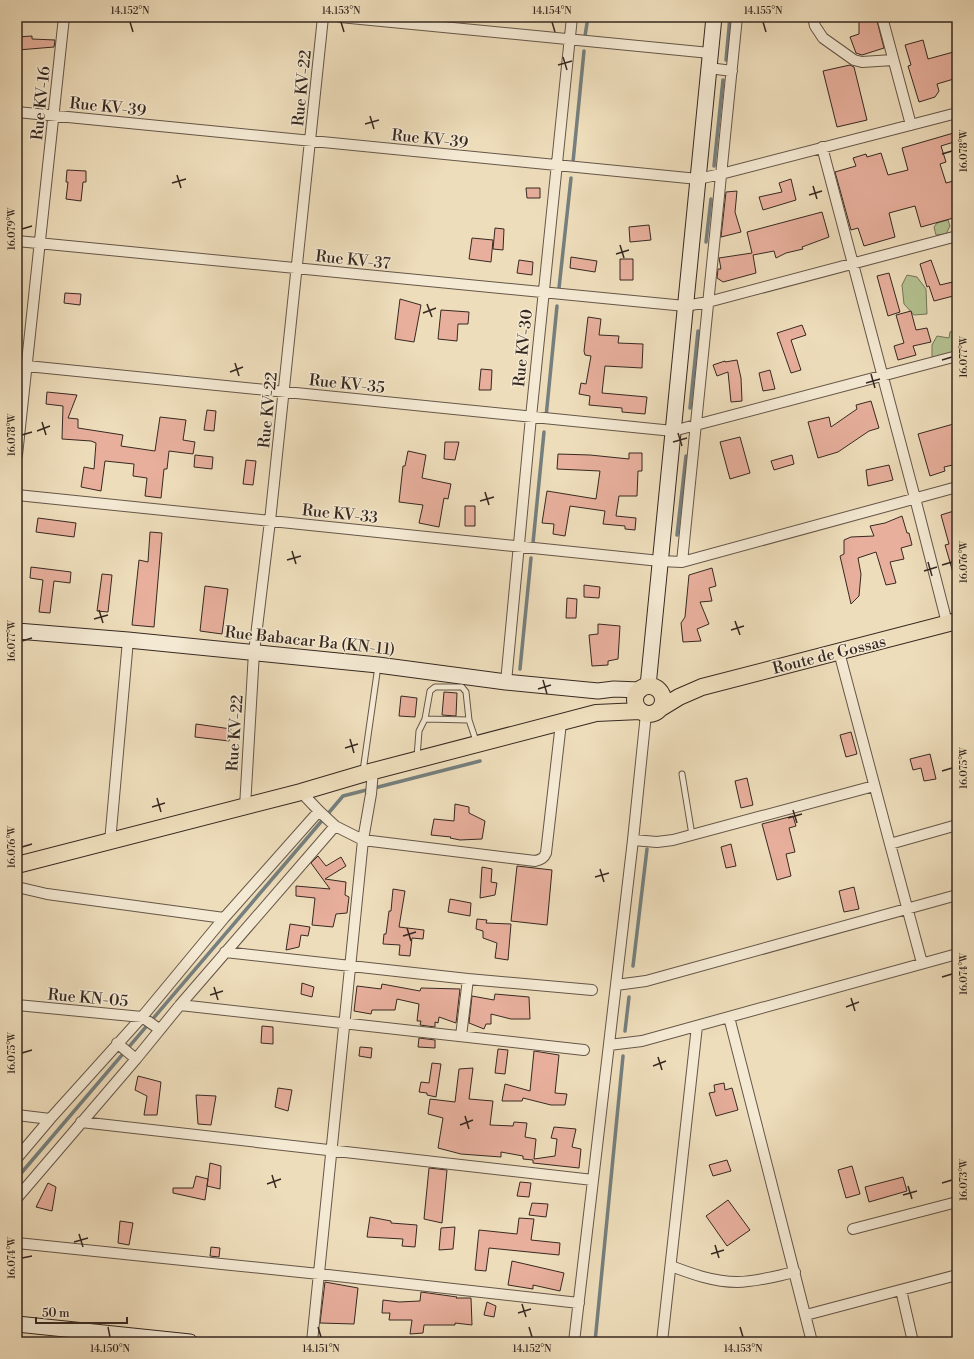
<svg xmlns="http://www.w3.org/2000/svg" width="974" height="1359" font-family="'Libre Bodoni',serif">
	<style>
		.green { fill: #b5c292; stroke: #76765a }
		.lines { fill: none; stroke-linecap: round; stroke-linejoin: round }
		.stream { stroke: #757f7d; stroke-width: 3.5 }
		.building { fill: #e7af9c; stroke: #372921 }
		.lane-casing { stroke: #655648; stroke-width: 7 }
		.street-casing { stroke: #655648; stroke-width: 12 }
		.secondary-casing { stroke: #372921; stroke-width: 17 }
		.primary-casing { stroke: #372921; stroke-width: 18 }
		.lane { stroke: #f4e9d3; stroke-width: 5 }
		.street { stroke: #f4e9d3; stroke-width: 10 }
		.secondary { stroke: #f4e9d3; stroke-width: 15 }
		.primary { stroke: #edb; stroke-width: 16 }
		.ticks { fill: none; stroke: #372921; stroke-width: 1.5 }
		.labels { text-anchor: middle; stroke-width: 3; stroke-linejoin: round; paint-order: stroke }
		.street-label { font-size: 16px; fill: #372921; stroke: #f4e9d3 }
		.neatline { fill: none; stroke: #372921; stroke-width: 1.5 }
		.ticks-label { font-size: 10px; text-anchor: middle; fill: #372921 }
	</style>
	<rect width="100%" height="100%" fill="#edb"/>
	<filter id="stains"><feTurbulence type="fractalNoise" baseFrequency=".005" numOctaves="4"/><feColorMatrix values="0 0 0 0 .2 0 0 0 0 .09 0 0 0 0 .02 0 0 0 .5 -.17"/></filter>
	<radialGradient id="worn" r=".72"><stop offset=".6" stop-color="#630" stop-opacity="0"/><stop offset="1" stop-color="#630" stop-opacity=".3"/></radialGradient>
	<path class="green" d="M948 220 950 226 946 234 936 235 934 227 937 223Z
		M907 275 917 277 926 289 927 314 914 315 904 304 902 285Z
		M957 328V357L932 359V345L937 336 949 338 950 332Z"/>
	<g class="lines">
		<path class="stream" d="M585 36 588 17
			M726 60 730 17
			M573 162 584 51
			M714 166 723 80
			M706 242 711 199
			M559 288 571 178
			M690 408 698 331
			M546 417 557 306
			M677 535 686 456
			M533 543 544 432
			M520 669 531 558
			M633 966 647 849
			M625 1031 629 997
			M17 1178 343 796 480 761
			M595 1342 623 1056"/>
	</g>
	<path class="building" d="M859 17H876L884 48 862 55 856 53 850 37 859 34Z
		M32 36V39L55 40 54 47 18 50 17 37Z
		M923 40 928 59 957 51V78L937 84 939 91 935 97 919 102 908 66 911 65 905 45Z
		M850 65 854 67 867 120 837 127 823 71Z
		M957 132V141L941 146 946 162 940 164 946 183 957 180V217L921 227 915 206 889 213 895 237 864 246 858 228 851 230 835 172 856 166 853 158 866 154 867 157 881 153 888 175 908 170 902 148Z
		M67 170 86 171V182H83L81 201 66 199 68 182H66Z
		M791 179 796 200 763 210 759 197 782 192 779 183Z
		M526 188H540V198H527Z
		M737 191 735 212 741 232 721 237 726 192Z
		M822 212 829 237 802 247 803 249 786 253 776 258 774 251 753 255 756 273 723 282 717 278 718 269H721L719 258 752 253 747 232Z
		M649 225 651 240 630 242 629 227Z
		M495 228 504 229 503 250 493 249Z
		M472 238 493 240 491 262 469 259Z
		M571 257 597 261 595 272 570 268Z
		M620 259H633V280H620Z
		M519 260 533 262 532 275 517 273Z
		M931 260 940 285 957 281V295L934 301 929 286 927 287 920 264Z
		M889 273 900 312 888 316 877 276Z
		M65 293 81 294 80 305 64 303Z
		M400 299 421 305 414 342 395 339Z
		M441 310 469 312 468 324H458L457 341 438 339Z
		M911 311 916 330 927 328 931 342 913 346 916 355 898 360 894 346 904 343 896 315Z
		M588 317 601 319 599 335 619 336 618 343 643 344 642 368 605 366 602 393 647 397 645 414 622 412V408L589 405 590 396 579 394 581 383 586 384 591 356 585 355 584 351Z
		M802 325 806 335 791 340 801 370 791 373 777 333Z
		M737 360 741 378 742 401 731 402 728 372 717 376 713 365 725 361V362Z
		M481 369 492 370 491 390H479Z
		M770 370 775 389 763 391 759 373Z
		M47 392 77 395 68 418 78 419V428L123 435 121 446 155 451 160 417 186 420 183 440 195 442 193 454 169 451 167 469H164L161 498 145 496 147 478 133 476 134 464 105 461 101 491 81 487 84 467 94 469 96 443 91 441 62 439 63 406 46 404Z
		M871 401 879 428 869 431 838 452 818 458 808 422 829 417 831 427 857 409 856 405Z
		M207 410 216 411 214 431 204 430Z
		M957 423V464L944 467 945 471 930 476 918 434Z
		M740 437 750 473 730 479 720 442Z
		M445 442H459L455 460 444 459Z
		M408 451 426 455 422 478 451 484 448 499 444 498 439 527 419 523 423 505 399 502 403 466H405Z
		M629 453H642V471H638L637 496H619L616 516 636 518 635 530 625 529V526L603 524 605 511 570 506 565 536 553 534 554 524 542 523 547 491 596 499 600 471 557 469 558 454 590 455 629 459Z
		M195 455 213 457 212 469 194 467Z
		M792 455 794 464 774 470 771 461Z
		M246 460 256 461 253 485 243 484Z
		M889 465 893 480 868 486 866 470Z
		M465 506H475V526H465Z
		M957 510V575L954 576 945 545 949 544 941 515Z
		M902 516 907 533H909L912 545 901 548 904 559 890 562 896 583 886 585 876 552 858 558 861 574 859 596 851 604 840 556 844 554V540L851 537 874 536 870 526 885 523Z
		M38 518 76 523 74 537 36 532Z
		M150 532 162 533 154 627 132 625 139 560 148 562Z
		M31 567 71 572 70 583 54 581 50 613 39 612 43 580 30 578Z
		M712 568 716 586 709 588 712 601 700 602 709 624 697 629 701 641 683 642 681 623 685 617 689 575Z
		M102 574 112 575 108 612 97 611Z
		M584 585 600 587 599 598 584 597Z
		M205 586 228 589 222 634 200 631Z
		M567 598 577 599 576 618H566Z
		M598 624 620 626 618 659 608 661V665L592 666 589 635 598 634Z
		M444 692 457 693 456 716 442 715Z
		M401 696 417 698 415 717 399 716Z
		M196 724 231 729 229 741 195 737Z
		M851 732 857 754 846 757 840 735Z
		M930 754 936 779 924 781 921 768 913 770 910 759Z
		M747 778 753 805 741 808 735 781Z
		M455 804 469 807V813L485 821 482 839 460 840 450 838 451 837 431 835 434 819 454 821Z
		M793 816 796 826 789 828 795 852 786 854 791 876 777 880 762 824Z
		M731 844 736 866 726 868 721 847Z
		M318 856 326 866 341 857 346 866 325 879 346 882 345 895 349 897 347 913 336 914 333 927 312 925 315 898 296 896V886L330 889 311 863Z
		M517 866 552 870 547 925 511 921Z
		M482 867 492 869 491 882 497 883 495 895 480 898Z
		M854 887 859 909 844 912 839 891Z
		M393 889 405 891 399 927 424 930 423 939 412 938 410 956 399 955 400 945 383 944 384 934H386L389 911H391Z
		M450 899 471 903 470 916 448 912Z
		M477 919 487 920 486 923 511 924 508 960 495 958 497 943 483 938V931L476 929Z
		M290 924 310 927 308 936 301 935 299 947 286 950Z
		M302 983 314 987 312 997 301 994Z
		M382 984 420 991 421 988 460 989 456 1023 439 1017 438 1023 435 1022V1027L420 1025 421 1021H417L419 1004 397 999 395 1010H372L371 1014 354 1011 357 986 381 989Z
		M495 994 529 997 530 1019H511L491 1014V1024H486L484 1029 469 1023 472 996 494 1000Z
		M262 1026 273 1027V1044L261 1043Z
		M419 1038 435 1040V1048L418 1047Z
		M360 1047 372 1048 371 1058 359 1056Z
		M498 1049 508 1050 505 1074 495 1073Z
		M534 1051 559 1055 555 1093 567 1094 565 1105H551L523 1098 522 1101H502L505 1084 530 1091Z
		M432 1063 441 1064 436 1097 427 1095V1093L419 1092 421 1082 429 1083Z
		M473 1068 469 1099 493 1101 490 1125 513 1126 514 1122 527 1123 525 1137 536 1139 534 1159 555 1156 557 1139 551 1138 554 1127 576 1129 572 1147 581 1149 579 1168 533 1163V1160L523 1159V1156L501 1152V1157L461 1154 438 1148 443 1118 428 1114 430 1099 455 1102 459 1069Z
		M138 1076 161 1082 157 1115H144L147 1096 135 1090Z
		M724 1083 725 1090 732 1088 738 1110 716 1116 709 1093 715 1092 714 1085Z
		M278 1088 292 1090 288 1111 275 1107Z
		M196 1095 216 1096 211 1125 198 1124Z
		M727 1160 731 1171 713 1176 709 1165Z
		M210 1163 221 1166 220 1189 207 1186Z
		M852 1166 860 1194 846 1198 838 1170Z
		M429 1168 447 1170 442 1223 424 1219Z
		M196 1176 208 1179 205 1200 173 1193V1188H193Z
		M903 1177 907 1191 869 1202 865 1187Z
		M520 1182 531 1183 529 1197 517 1196Z
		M48 1183 56 1187 52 1211 36 1207Z
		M728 1200 750 1230 727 1246 706 1216Z
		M532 1203 548 1204 546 1217 529 1215Z
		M370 1217 391 1221V1223L417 1225 415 1247 402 1246 403 1239 367 1237Z
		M519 1218 534 1219 531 1240 560 1243 559 1255 489 1248 486 1271 475 1270 479 1230 517 1234Z
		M120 1221 133 1223 129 1245 118 1243Z
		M455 1227 453 1249 439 1250 441 1228Z
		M211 1247 220 1248 219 1257 210 1256Z
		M512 1261 564 1273 560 1291 533 1285V1289L508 1285Z
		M325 1282 358 1288 354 1324 320 1323Z
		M421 1292 457 1297 456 1298H471L472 1325 455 1323V1325H424L423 1333 410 1334 412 1320H389L390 1313H382L383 1300 399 1302 420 1301Z
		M487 1302 496 1306 494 1317 484 1315Z"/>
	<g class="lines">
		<g class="lane-casing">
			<path id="lane" d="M425 719 469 720
				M417 757 419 731 425 719 430 691 435 687H462L466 692 469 720 476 741
				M363 771 378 666
				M682 774 692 835"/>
		</g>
		<g class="street-casing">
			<path id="street" d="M340 17 710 53
				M813 17 815 26 823 38 854 60 862 62 893 60
				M882 17 911 125
				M709 68 732 71
				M17 112 698 179 721 174 957 113
				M822 147 915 498 947 623
				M17 241 685 306 708 302 957 236
				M17 365 673 431 957 356
				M17 455 64 17
				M17 495 660 561 682 562 957 487
				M682 562 737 17
				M839 652 890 844 922 963
				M506 682 531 417 572 17
				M301 792 319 811 335 826 363 840 535 861C541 860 544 858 546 853L561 723
				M245 807 254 652 270 521 323 17
				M633 840 657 842 673 840 874 786
				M110 842 128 640
				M890 844 957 825
				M17 887 47 894 224 918
				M225 952 468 979 592 990
				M616 985 646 981 957 895
				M17 1005 142 1017 159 1029
				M180 1005 584 1050
				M729 1017 812 1342
				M461 1036 468 979
				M117 1043 136 1059
				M609 1045 642 1041 957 954
				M17 1115 50 1119
				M81 1122 593 1180
				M17 1158 50 1119 142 1017 224 918 319 811
				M17 1198 136 1059 180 1005 335 826
				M853 1229 957 1202
				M17 1243 319 1274 579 1303
				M671 1266C692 1274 714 1282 737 1282 756 1282 776 1276 795 1272
				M901 1290 913 1342
				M806 1315 957 1275
				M312 1342 363 840 371 794 373 771
				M574 1342 633 840 646 714
				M662 1342 697 1026"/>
		</g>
		<g class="secondary-casing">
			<path id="secondary" d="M17 631 128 640 378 665 506 682 598 691 614 689 640 690
				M648 686 714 17
				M17 1324 190 1342"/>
		</g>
		<g class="primary-casing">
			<path id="primary" d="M635 700a14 14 0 1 1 28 0a14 14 0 1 1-28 0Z
				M661 708 679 697 702 687 957 621
				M17 865 301 792 362 774 596 713 640 711"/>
		</g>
		<use href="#lane" class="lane"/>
		<use href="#street" class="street"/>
		<use href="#secondary" class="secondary"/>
		<use href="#primary" class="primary"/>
	</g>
	<path class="ticks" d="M130 22 133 32M341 22 344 32M552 22 555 32M763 22 766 32M563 57 567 70M558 65 572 61M370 116 374 129M365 124 379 120M942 154 952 151M177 175 181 188M172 183 186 179M813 186 817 199M809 195 822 191M22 229 32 226M620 245 624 258M616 254 629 250M427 304 432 317M423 313 436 308M942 360 952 357M235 363 239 376M230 372 243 367M871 374 875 388M866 383 880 379M42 422 46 435M37 431 50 426M678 433 682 446M22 435 32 432M673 442 687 438M485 492 489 505M480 501 494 497M292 551 296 564M287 560 301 556M928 562 932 576M942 565 952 562M924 571 937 567M99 610 103 623M94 619 108 615M735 621 740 635M731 630 744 626M22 641 32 638M543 680 547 694M538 689 551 685M350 739 354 753M345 748 358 744M942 771 952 768M157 798 161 812M152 807 165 803M793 810 797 823M788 818 802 814M22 847 32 844M600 869 604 882M595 877 609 873M407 928 411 941M403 936 416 932M942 977 952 974M214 987 218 1000M210 995 223 991M851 998 855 1011M846 1007 859 1002M22 1053 32 1050M658 1057 662 1070M653 1066 666 1061M465 1116 469 1129M460 1125 473 1120M272 1175 276 1188M942 1183 952 1180M267 1184 281 1179M908 1186 912 1199M903 1195 917 1191M79 1234 83 1247M74 1242 88 1238M715 1245 719 1258M711 1254 724 1250M22 1258 32 1256M522 1304 526 1317M518 1313 531 1309M108 1327 110 1337M318 1327 321 1337M529 1327 532 1337M740 1327 743 1337"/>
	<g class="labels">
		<g class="street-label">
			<text transform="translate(301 88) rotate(-84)" y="6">Rue KV-22</text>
			<text transform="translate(40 103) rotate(-84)" y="6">Rue KV-16</text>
			<text transform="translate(108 106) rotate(6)" y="6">Rue KV-39</text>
			<text transform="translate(430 138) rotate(6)" y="6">Rue KV-39</text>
			<text transform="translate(353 259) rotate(6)" y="6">Rue KV-37</text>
			<text transform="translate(522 348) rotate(-84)" y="6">Rue KV-30</text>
			<text transform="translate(347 383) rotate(6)" y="6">Rue KV-35</text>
			<text transform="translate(267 410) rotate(-84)" y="6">Rue KV-22</text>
			<text transform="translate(340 513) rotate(6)" y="6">Rue KV-33</text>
			<text transform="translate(310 640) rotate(6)" y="6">Rue Babacar Ba (KN-11)</text>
			<text transform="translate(829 654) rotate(-14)" y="6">Route de Gossas</text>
			<text transform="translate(234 733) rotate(-86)" y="6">Rue KV-22</text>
			<text transform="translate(88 997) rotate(5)" y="6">Rue KN-05</text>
		</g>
	</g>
	<rect width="974" height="1359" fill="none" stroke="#edb" stroke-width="44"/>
	<path d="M36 1317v6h91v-6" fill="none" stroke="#372921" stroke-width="2"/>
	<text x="42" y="1317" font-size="12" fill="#372921" stroke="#f4e9d3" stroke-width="3" paint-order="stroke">50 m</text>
	<rect x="22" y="22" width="930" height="1315" class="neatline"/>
	<g class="ticks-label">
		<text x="130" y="14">14.152°N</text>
		<text x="341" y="14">14.153°N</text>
		<text x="552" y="14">14.154°N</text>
		<text x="763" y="14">14.155°N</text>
		<text transform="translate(963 151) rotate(-90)" y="4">16.078°W</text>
		<text transform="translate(11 229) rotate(-90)" y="4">16.079°W</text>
		<text transform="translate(963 357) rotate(-90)" y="4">16.077°W</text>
		<text transform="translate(11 435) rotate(-90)" y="4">16.078°W</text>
		<text transform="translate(963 562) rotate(-90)" y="4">16.076°W</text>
		<text transform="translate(11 641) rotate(-90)" y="4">16.077°W</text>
		<text transform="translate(963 768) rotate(-90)" y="4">16.075°W</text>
		<text transform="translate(11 847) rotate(-90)" y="4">16.076°W</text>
		<text transform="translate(963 974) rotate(-90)" y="4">16.074°W</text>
		<text transform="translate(11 1053) rotate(-90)" y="4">16.075°W</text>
		<text transform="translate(963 1180) rotate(-90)" y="4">16.073°W</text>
		<text transform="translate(11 1258) rotate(-90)" y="4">16.074°W</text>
		<text x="110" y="1352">14.150°N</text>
		<text x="321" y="1352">14.151°N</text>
		<text x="532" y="1352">14.152°N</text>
		<text x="743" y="1352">14.153°N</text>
	</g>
	<rect width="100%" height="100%" filter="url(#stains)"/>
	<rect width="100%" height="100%" fill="url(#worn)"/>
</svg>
